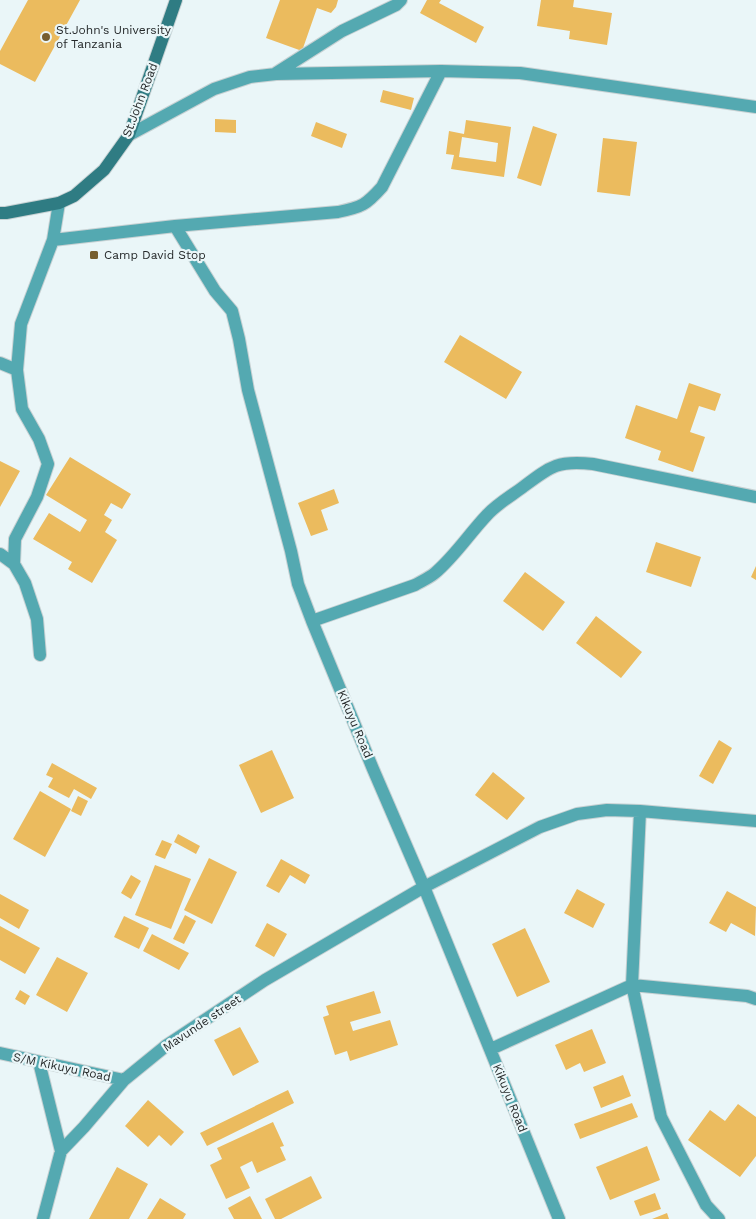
<svg xmlns="http://www.w3.org/2000/svg" width="756" height="1219" font-family="'Work Sans',sans-serif">
	<style>
		.building { fill: #ebbb5e; fill-rule: evenodd }
		.lines { fill: none; stroke-linecap: round; stroke-linejoin: round }
		.street-casing { stroke: #c7d1d3; stroke-width: 14 }
		.secondary-casing { stroke: #c7d1d3; stroke-width: 14 }
		.street { stroke: #54a9b1; stroke-width: 12 }
		.secondary { stroke: #2f7c83; stroke-width: 12 }
		.poi-dot { fill: #765e2f; stroke: #eaf6f8; stroke-width: 2 }
		.labels { text-anchor: middle; stroke-width: 4.5; stroke-linejoin: round; paint-order: stroke }
		.poi-label { font-size: 12px; fill: #25292a; stroke: #eaf6f8; text-anchor: start }
		.street-label { font-size: 12px; fill: #25292a; stroke: #eaf6f8 }
	</style>
	<rect width="100%" height="100%" fill="#eaf6f8"/>
	<path class="building" d="M28 0H80L35 82 0 64V51Z
		M280 0H338L336 7 331 13 317 8 302 51 266 38Z
		M427 0H441L439 3 484 27 476 43 420 13Z
		M541 0H574L573 7 612 13 607 45 569 39 570 31 537 26Z
		M383 90 414 98 411 110 380 102Z
		M215 119 236 120V133L215 132Z
		M466 120 511 127 504 177 451 169 454 155 446 154 449 131 464 134ZM462 137 498 143 496 162 459 157Z
		M316 122 347 134 342 148 311 136Z
		M533 126 557 134 541 186 517 178Z
		M603 138 637 142 630 196 597 192Z
		M460 335 522 372 506 399 444 362Z
		M689 383 721 394 715 411 699 406 690 432 705 437 693 472 658 460 661 451 625 438 636 405 677 419Z
		M70 457 131 494 122 509 111 503 104 515 112 520 105 532 117 540 92 583 68 569 72 562 33 539 49 513 80 532 87 520 46 495Z
		M0 461 20 471 0 507Z
		M334 489 339 503 321 510 328 530 311 536 298 503Z
		M656 542 701 557 691 587 646 572Z
		M756 566V580L751 577Z
		M525 572 565 602 543 631 503 601Z
		M596 616 642 652 621 678 576 643Z
		M719 740 732 748 713 784 699 776Z
		M272 750 294 798 261 813 239 765Z
		M52 763 97 788 91 799 74 789 69 798 48 787 53 778 46 775Z
		M493 772 525 798 507 820 475 795Z
		M40 791 71 809 45 857 13 839Z
		M78 796 88 801 81 816 71 811Z
		M178 834 200 846 196 854 174 842Z
		M162 840 172 844 165 859 155 855Z
		M209 858 237 872 212 924 184 910Z
		M281 859 310 875 305 884 290 875 279 893 266 886Z
		M155 865 191 879 171 929 135 915Z
		M131 875 141 881 131 899 121 893Z
		M577 889 605 904 593 928 564 913Z
		M727 891 756 907 755 936 731 923 726 932 709 923Z
		M0 894 29 910 19 929 0 918Z
		M185 915 196 921 184 944 173 939Z
		M124 916 149 928 139 949 114 937Z
		M267 923 287 934 274 957 255 946Z
		M0 926 40 948 25 974 0 960Z
		M525 928 550 982 517 997 492 944Z
		M152 934 189 953 179 970 143 951Z
		M57 957 88 973 67 1012 36 995Z
		M20 990 30 996 25 1005 15 999Z
		M374 991 381 1013 350 1022 353 1031 390 1020 398 1045 350 1061 347 1051 335 1055 323 1017 329 1015 326 1006Z
		M240 1027 259 1062 233 1076 214 1040Z
		M592 1029 606 1063 584 1072 580 1063 566 1070 555 1045Z
		M623 1075 631 1096 601 1108 593 1087Z
		M288 1090 294 1103 207 1146 200 1133Z
		M148 1100 184 1132 171 1146 159 1135 148 1147 125 1126Z
		M632 1103 638 1117 580 1139 574 1124Z
		M738 1104 756 1117V1156L740 1177 688 1140 710 1110 725 1121Z
		M273 1122 284 1146 280 1147 286 1160 257 1173 252 1161 240 1167 250 1188 226 1199 210 1165 222 1159 217 1148Z
		M647 1146 660 1180 610 1200 596 1167Z
		M117 1167 148 1184 129 1219H89Z
		M311 1176 322 1198 281 1219H275L265 1199Z
		M655 1193 661 1209 640 1216 634 1201Z
		M250 1196 262 1219H234L228 1208Z
		M160 1198 186 1214 183 1219H147Z
		M667 1213 669 1219H652Z"/>
	<g class="lines">
		<g class="street-casing">
			<path id="street" d="M276 73 342 31 396 5 401 0
				M129 135 214 89 250 77 276 74 441 71 520 73 756 107
				M175 226 215 291 232 311 239 339 248 390 291 551 298 584 312 621 373 769 424 887 559 1219
				M53 240 175 226 338 212C362 207 366 205 382 187L441 71
				M0 363 17 370
				M0 554 14 564
				M312 621 415 585C422 581 429 578 435 573 455 556 469 534 487 515 497 504 511 496 523 487 551 466 558 460 593 464L756 497
				M40 655 37 619 25 583 14 564 15 539 37 497 48 464 39 439 22 409 17 370 21 324 53 240 59 203
				M640 811 632 985 661 1117 706 1205 719 1219
				M491 1049 632 985 747 996 756 999
				M0 1053 124 1080
				M39 1062 61 1151
				M43 1219 61 1151 84 1127 124 1080 167 1045 265 980 424 887 540 827 577 814 607 810 640 811 756 821"/>
		</g>
		<g class="secondary-casing">
			<path id="secondary" d="M0 213H6L59 203 74 196 104 170 129 135 176 0"/>
		</g>
		<use href="#street" class="street"/>
		<use href="#secondary" class="secondary"/>
	</g>
	<g class="poi-dot">
		<circle cx="46" cy="37" r="5"/>
		<rect x="89" y="250" width="10" height="10" rx="2.5"/>
	</g>
	<g class="labels">
		<g class="poi-label">
			<text x="56" y="34">St.John's University<tspan x="56" dy="14">of Tanzania</tspan></text>
			<text x="104" y="259">Camp David Stop</text>
		</g>
		<g class="street-label">
			<text transform="translate(140 100) rotate(-69)" y="4">St.John Road</text>
			<text transform="translate(355 724) rotate(67)" y="4">Kikuyu Road</text>
			<text transform="translate(202 1023) rotate(-34)" y="4">Mavunde street</text>
			<text transform="translate(62 1067) rotate(12)" y="4">S/M Kikuyu Road</text>
			<text transform="translate(510 1098) rotate(68)" y="4">Kikuyu Road</text>
		</g>
	</g>
</svg>
